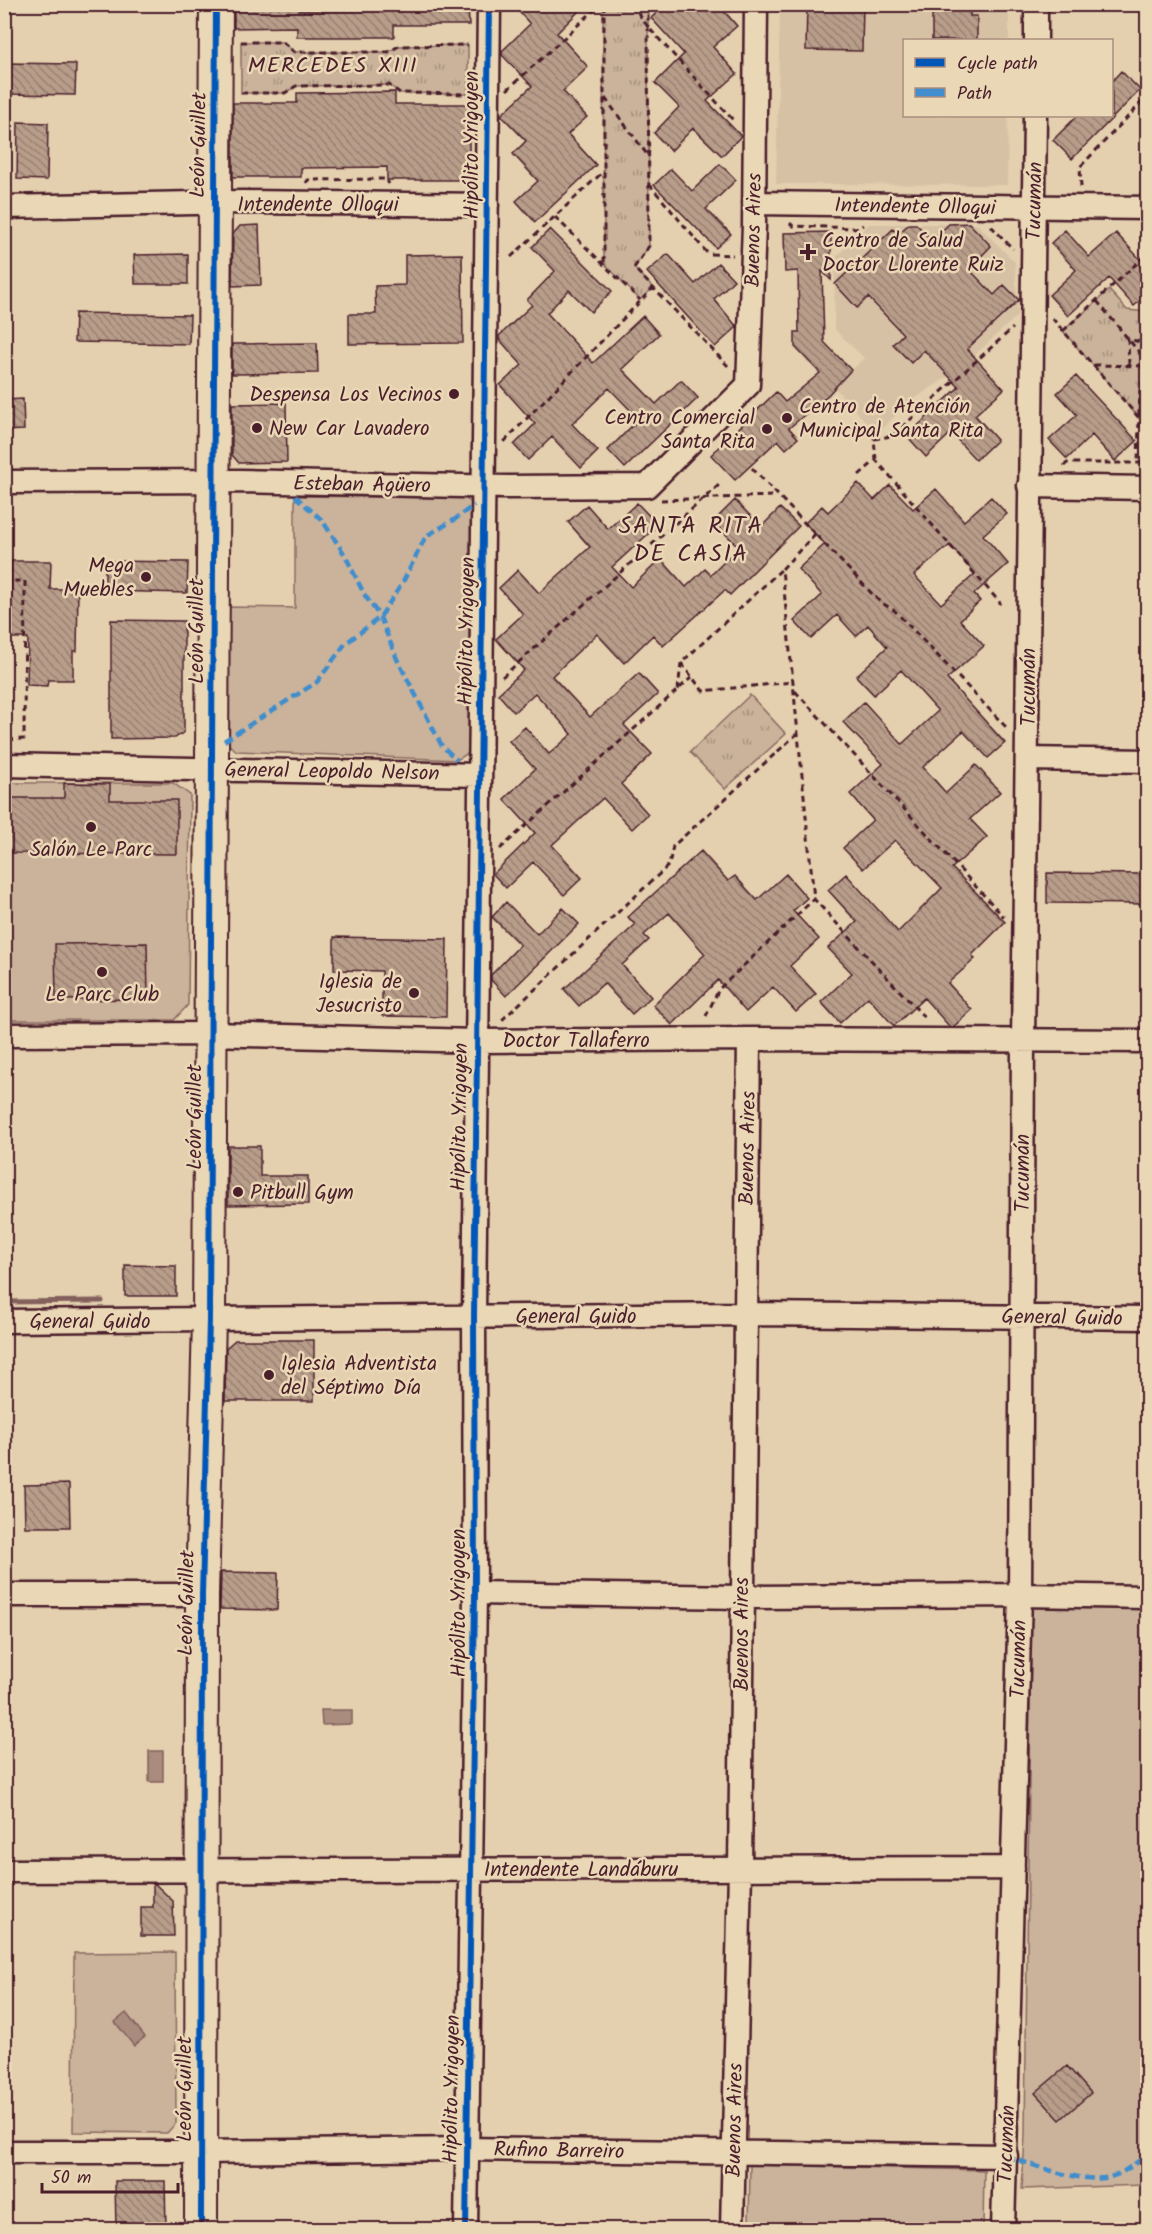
<svg xmlns="http://www.w3.org/2000/svg" width="1152" height="2234" font-family="Kalam,sans-serif">
	<style>
		.built { fill: #d7c1a4 }
		.green { fill: #cab39a; stroke: #8a6962; stroke-width: 1.5 }
		.park { fill: url(#park-tufts); stroke: #8a6962; stroke-width: 1.5 }
		.water { fill: #a98c7d; stroke: #83605c; stroke-width: 1.5 }
		.lines { fill: none; stroke-linecap: round; stroke-linejoin: round }
		.stream { stroke: #83605c; stroke-width: 5 }
		.building { fill: url(#building-back-hatch); stroke: #4a1f2b; stroke-width: 1.5; fill-rule: evenodd }
		.street-casing { stroke: #4a1f2b; stroke-width: 27 }
		.secondary-casing { stroke: #4a1f2b; stroke-width: 36 }
		.path { stroke: #4a1f2b; stroke-width: 3; stroke-dasharray: 6 4.5; stroke-linecap: butt }
		.street { stroke: #ead7b5; stroke-width: 22 }
		.secondary { stroke: #ead7b5; stroke-width: 32 }
		.quiet { stroke: #418dcd; stroke-width: 4.5; stroke-dasharray: 9 4.5; stroke-linecap: butt }
		.cycleway-casing { stroke: #ead7b5; stroke-width: 10 }
		.cycleway { stroke: #0057b8; stroke-width: 6 }
		.poi-dot { fill: #4a1f2b; stroke: #ead7b5; stroke-width: 2 }
		.labels { text-anchor: middle; stroke-width: 5; stroke-linejoin: round; paint-order: stroke }
		.street-label { font-size: 21px; fill: #4a1f2b; stroke: #ead7b5 }
		.poi-label { font-size: 21px; fill: #4a1f2b; stroke: #ead7b5; text-anchor: start }
		.neighbourhood-label { font-size: 22px; letter-spacing: 1.5px; fill: #4a1f2b; stroke: #ead7b5 }
		.quarter-label { font-size: 24px; letter-spacing: 1.5px; fill: #4a1f2b; stroke: #ead7b5 }
	</style>
	<defs>
		<pattern id="park-tufts" width="24" height="20" patternUnits="userSpaceOnUse" patternTransform="scale(1.5)"><rect width="24" height="20" fill="#cab39a"/><path d="M3 7l-1-3M5 7V3M7 7l1-3M15 17l-1-3M17 17v-4M19 17l1-3" fill="none" stroke="#a6917e"/></pattern>
		<pattern id="building-back-hatch" width="6" height="6" patternUnits="userSpaceOnUse" patternTransform="scale(1.5)"><rect width="6" height="6" fill="#b89e8a"/><path d="M-1 5l2 2M0 0l6 6M5-1l2 2" fill="none" stroke="#988071"/></pattern>
	</defs>
	<rect width="100%" height="100%" fill="#e4d0af"/>
	<filter id="ink" filterUnits="userSpaceOnUse"><feTurbulence type="fractalNoise" baseFrequency=".0167" numOctaves="2"/><feDisplacementMap in="SourceGraphic" scale="12" xChannelSelector="R" yChannelSelector="G"/><feConvolveMatrix kernelMatrix="1 2 1 2 8 2 1 2 1" color-interpolation-filters="sRGB"/></filter>
	<g filter="url(#ink)">
		<path class="built" d="M780 5H1009V40H904V116H1008L1007 185 776 184Z
			M869 224H977L1015 262 1018 315 961 368 908 403 877 434 834 387 864 358 834 329 835 258Z"/>
		<path class="green" d="M295 496 465 498 474 505 473 750 457 760 237 751 224 741 225 607 295 608Z
			M4 783H173L190 795 188 1005 174 1020H5Z
			M1147 1604V2229H1144L1145 2185 1022 2189 1025 2136 1031 1605Z
			M175 1952 176 2123 167 2133 73 2132 74 1953Z
			M750 2165 984 2170 983 2229H749Z"/>
		<path class="park" d="M603 5H648L649 246 634 268 653 288 640 300 604 263Z
			M241 42H283L294 52H388L399 46 468 45V94L400 93 389 85 296 86 285 93H241Z
			M1109 290 1127 310 1147 312V385L1140 387 1139 418 1063 331Z
			M750 695 786 734 725 789 690 752Z"/>
		<path class="water" d="M321 1710H352V1724L322 1725Z
			M149 1751H163V1782H149Z
			M126 2013 145 2037 134 2046 115 2022Z"/>
		<g class="lines">
			<path class="stream" d="M4 1302 102 1301"/>
		</g>
		<path class="building" d="M234 4H300V10L387 9V4H468L469 25H394V37H297V27L234 28Z
			M512 4H586L557 33 588 67 563 91 587 117 568 134 596 165 535 222 516 201 538 181 513 154 526 141 501 115 532 86 502 55V51L530 24Z
			M666 4H718L737 26 713 47 737 74 707 101 741 136 722 156 693 128 671 151 654 133 679 107 655 83 684 54 651 18Z
			M807 4H863L862 51 806 50Z
			M932 4H970V16H977V40H932Z
			M4 63 76 64 75 95 4 94Z
			M1121 71 1140 90 1072 159 1053 140 1077 116H1112V81Z
			M395 92V104H469V180H387V167L301 168V177H233V103H297V93Z
			M18 122 48 123 47 180 17 179Z
			M720 164 736 180 706 209 731 234 716 248 654 185 671 169 692 191Z
			M969 223 991 246 969 269 994 295 1004 285 1019 300 967 349 1004 389 975 415 997 440 976 460 951 433 926 457 907 436 959 387 924 350 911 363 893 344 903 334 868 297 857 308 835 284 893 229 898 234 909 224H916L932 240 949 224Z
			M259 225 261 285 232 286 233 234 240 226Z
			M550 229 612 291 591 312 569 290 547 313 593 363 643 316 659 334 622 369 656 404 681 380 698 398 625 468 608 450 639 419 609 388 572 424 598 451 581 468 552 437 528 460 514 445 535 424 500 385 522 365 499 339V336L532 305 527 300 555 271 532 247Z
			M1065 230 1089 257 1116 233 1148 268V294L1134 306 1109 278 1068 316 1049 295 1076 270 1051 243Z
			M831 232V280L822 271 824 342 851 370 828 395 789 428 798 438 786 449 778 440 735 480 711 455 776 392 785 402 820 373 795 347V332H799L798 271 785 272 784 233Z
			M188 254V284H135L134 255Z
			M462 254 463 343 349 344V314H376L375 286 405 285V255Z
			M668 254 695 284 718 263 734 280 714 299 737 327 715 347 647 272Z
			M75 313 190 315 189 344 74 342Z
			M317 343 318 373 232 374V344Z
			M1076 376 1137 441 1115 461 1092 435 1067 459 1049 440 1077 415 1057 393Z
			M23 399 24 430 4 431V400Z
			M286 403 287 462 239 463 232 455V404Z
			M858 483 874 500 890 485 913 509 936 489 964 521 991 497 1007 514 983 535 1008 564 974 594 980 601 960 620 984 646 947 679 1005 743 988 758 963 731 923 767 946 793 976 765 1000 792 970 819 987 837 952 868 1005 922 972 955 975 959 948 983 972 1010 953 1027H950L924 998 894 1026 868 997 840 1023 821 1002 852 973 828 948 857 922 828 890 846 874 898 932 942 888 895 840 863 869 843 848 873 820 850 794 883 764 843 722 864 702 902 744 938 711 901 670 874 695 856 676 887 647 868 625 856 636 837 615 811 639 794 621 822 595 798 569 825 544 805 523 822 506 828 512ZM950 545 975 574 941 604 914 575Z
			M735 500 761 527 780 508 799 526 730 595 725 590 663 646 653 635 624 663 597 634 552 676 590 717 639 673 658 694 624 725 652 754 621 784 648 814 632 829 603 798 552 845 582 878 564 895 533 862 506 888 493 874 535 833 504 799 535 769 509 741 525 727 549 754 572 734 535 693 514 712 498 694 524 670 496 639 523 614 499 588 518 570 539 593 590 547 568 522 587 505 608 529 637 503 658 525 612 567 631 587 661 559 686 587 705 569 711 575 739 547 713 522Z
			M11 561H51L50 589H78L77 651H73V680H48L47 686 27 685 28 638H4V596H11Z
			M105 561 188 562 187 593 105 591Z
			M111 620 184 621V732L175 738 111 739Z
			M64 783 110 784V800H177V854L4 853V798H64Z
			M701 851 728 881 735 876 757 900 786 874 807 898 793 911 819 939 790 966 816 994 796 1012 773 987 746 1012 718 980 672 1025 653 1005 705 954 669 913 644 935 649 940 622 965 651 997 632 1014 604 983 579 1006 564 989 635 925 628 917Z
			M1047 873 1148 874V904L1047 903Z
			M506 902 537 934 563 908 579 924 506 996 491 980V975L520 945 492 917Z
			M334 937 447 939 446 1017 382 1016V971L334 970Z
			M147 943 148 999 56 1000 55 944Z
			M228 1146H260V1176H308V1204L228 1205Z
			M125 1265 176 1266V1296H125Z
			M235 1340H314V1401H225L226 1348Z
			M69 1484 70 1527H25L24 1485Z
			M221 1572 278 1573 277 1610 220 1609Z
			M153 1884H155L173 1901 174 1936H141V1907H153Z
			M1067 2066 1091 2093 1060 2120 1035 2093Z
			M115 2181H165L166 2229H116Z"/>
		<g class="lines">
			<g class="street-casing">
				<path id="street" d="M1036 40V4
					M754 203 1148 208
					M4 207 242 202 487 205
					M4 482 240 481 508 487 647 486 748 385 754 225 756 4
					M1029 486 1148 488
					M1027 759 1148 761
					M4 765 480 775
					M4 1035 211 1034 476 1041 749 1039 1148 1041
					M4 1321 744 1314 1148 1318
					M475 1593 742 1597 1020 1595 1148 1597
					M4 1595H202
					M4 1871 1013 1868
					M4 2152H201L466 2149 1006 2156
					M466 2230 475 1593 474 1317 489 4
					M732 2230 740 1869 749 1039
					M1003 2230 1020 1595 1023 1040 1035 116"/>
			</g>
			<g class="secondary-casing">
				<path id="secondary" d="M201 2230 202 1595 209 1320 216 4"/>
			</g>
			<path class="path" d="M604 4V263
				M632 4 648 27 734 121
				M648 4 649 246 634 268 728 366
				M241 42H283L294 52H388L399 46 468 45
				M507 90 601 4
				M241 93H285L296 86 389 85 400 93 468 94
				M605 98 649 157
				M306 183 308 180 386 179 389 184
				M649 184 708 254 733 255
				M1081 187 1080 167 1142 102
				M555 217 640 300
				M790 223 793 226 858 228 863 225
				M991 226 1013 249
				M511 257 604 171
				M1097 301 1148 363
				M1052 318 1139 418 1138 463
				M1063 331 1148 253
				M1094 365 1148 366
				M1129 365 1128 339 1148 344
				M1139 416 1140 387 1148 372
				M504 442 653 288
				M876 460 874 439 892 436 1013 328
				M1064 466 1067 463H1148
				M752 468 879 601 895 611 1007 728
				M859 475 876 460 1001 604
				M661 500 772 496 773 492
				M815 534 782 569 814 899 926 1019
				M4 581H25L24 739 4 740
				M681 663 703 691 793 682
				M502 677 719 485
				M678 690 681 663 782 569
				M795 691 1004 917
				M500 849 692 677
				M706 1016 719 989 814 899
				M502 1020 669 865 673 846 798 733"/>
			<use href="#street" class="street"/>
			<use href="#secondary" class="secondary"/>
			<path class="quiet" d="M295 496 322 520 345 555 364 594 380 617 397 659 442 746 457 760
				M224 741 317 682 345 644 380 617 403 582 426 536 454 520 474 505
				M1006 2156C1034 2165 1088 2187 1116 2175 1127 2171 1137 2161 1148 2155"/>
			<g class="cycleway-casing">
				<path id="cycleway" d="M201 2230 202 1595 209 1320 216 4
					M466 2230 475 1593 474 1317 489 4"/>
			</g>
			<use href="#cycleway" class="cycleway"/>
		</g>
	</g>
	<g class="poi-dot">
		<path d="M805 243h6v6h6v6h-6v6h-6v-6h-6v-6h6z"/>
		<circle cx="454" cy="394" r="6"/>
		<circle cx="787" cy="418" r="6"/>
		<circle cx="257" cy="428" r="6"/>
		<circle cx="767" cy="429" r="6"/>
		<circle cx="146" cy="577" r="6"/>
		<circle cx="91" cy="827" r="6"/>
		<circle cx="102" cy="972" r="6"/>
		<circle cx="414" cy="993" r="6"/>
		<circle cx="238" cy="1192" r="6"/>
		<circle cx="269" cy="1375" r="6"/>
	</g>
	<g class="labels">
		<g class="street-label">
			<text transform="translate(198 145) rotate(-89)" y="7">León Guillet</text>
			<text transform="translate(471 145) rotate(-90)" y="7">Hipólito Yrigoyen</text>
			<text transform="translate(1034 201) rotate(-89)" y="7">Tucumán</text>
			<text x="318" y="211">Intendente Olloqui</text>
			<text transform="translate(915 206) rotate(1)" y="7">Intendente Olloqui</text>
			<text transform="translate(753 230) rotate(-89)" y="7">Buenos Aires</text>
			<text transform="translate(362 484) rotate(1)" y="7">Esteban Agüero</text>
			<text transform="translate(196 631) rotate(-90)" y="7">León Guillet</text>
			<text transform="translate(466 631) rotate(-89)" y="7">Hipólito Yrigoyen</text>
			<text transform="translate(1028 687) rotate(-90)" y="7">Tucumán</text>
			<text transform="translate(332 771) rotate(1)" y="7">General Leopoldo Nelson</text>
			<text x="576" y="1047">Doctor Tallaferro</text>
			<text transform="translate(194 1117) rotate(-90)" y="7">León Guillet</text>
			<text transform="translate(459 1117) rotate(-89)" y="7">Hipólito Yrigoyen</text>
			<text transform="translate(747 1148) rotate(-89)" y="7">Buenos Aires</text>
			<text transform="translate(1022 1173) rotate(-90)" y="7">Tucumán</text>
			<text x="576" y="1323">General Guido</text>
			<text transform="translate(1062 1317) rotate(1)" y="7">General Guido</text>
			<text x="90" y="1328">General Guido</text>
			<text transform="translate(186 1603) rotate(-89)" y="7">León Guillet</text>
			<text transform="translate(458 1603) rotate(-90)" y="7">Hipólito Yrigoyen</text>
			<text transform="translate(741 1634) rotate(-90)" y="7">Buenos Aires</text>
			<text transform="translate(1018 1659) rotate(-89)" y="7">Tucumán</text>
			<text x="581" y="1876">Intendente Landáburu</text>
			<text transform="translate(184 2089) rotate(-90)" y="7">León Guillet</text>
			<text transform="translate(451 2089) rotate(-89)" y="7">Hipólito Yrigoyen</text>
			<text transform="translate(734 2120) rotate(-89)" y="7">Buenos Aires</text>
			<text transform="translate(1006 2144) rotate(-88)" y="7">Tucumán</text>
			<text transform="translate(559 2150) rotate(1)" y="7">Rufino Barreiro</text>
		</g>
		<g class="poi-label">
			<text x="822" y="247">Centro de Salud<tspan x="822" dy="24">Doctor Llorente Ruiz</tspan></text>
			<text x="442" y="401" text-anchor="end">Despensa Los Vecinos</text>
			<text x="799" y="413">Centro de Atención<tspan x="799" dy="24">Municipal Santa Rita</tspan></text>
			<text x="755" y="424" text-anchor="end">Centro Comercial<tspan x="755" dy="24">Santa Rita</tspan></text>
			<text x="269" y="435">New Car Lavadero</text>
			<text x="134" y="572" text-anchor="end">Mega<tspan x="134" dy="24">Muebles</tspan></text>
			<text x="91" y="856" text-anchor="middle">Salón Le Parc</text>
			<text x="402" y="988" text-anchor="end">Iglesia de<tspan x="402" dy="24">Jesucristo</tspan></text>
			<text x="102" y="1001" text-anchor="middle">Le Parc Club</text>
			<text x="250" y="1199">Pitbull Gym</text>
			<text x="281" y="1370">Iglesia Adventista<tspan x="281" dy="24">del Séptimo Día</tspan></text>
		</g>
		<g class="neighbourhood-label">
			<text x="333" y="72">MERCEDES XIII</text>
		</g>
		<g class="quarter-label">
			<text x="691" y="533">SANTA RITA<tspan x="691" dy="28">DE CASIA</tspan></text>
		</g>
	</g>
	<rect width="1152" height="2234" fill="none" stroke="#ead7b5" stroke-width="24"/>
	<rect x="12" y="12" width="1128" height="2210" fill="none" stroke="#4a1f2b" stroke-width="2" filter="url(#ink)"/>
	<rect x="903" y="39" width="210" height="78" fill="#ead7b5" stroke="#aa8d7e" stroke-width="1.5"/>
	<rect x="915" y="58" width="30" height="9" fill="#0057b8" stroke="#aa8d7e" stroke-width="1.5"/>
	<text x="957" y="69" font-size="18" fill="#4a1f2b">Cycle path</text>
	<rect x="915" y="88" width="30" height="9" fill="#418dcd" stroke="#aa8d7e" stroke-width="1.5"/>
	<text x="957" y="99" font-size="18" fill="#4a1f2b">Path</text>
	<path d="M42 2183v9h136v-9" fill="none" stroke="#4a1f2b" stroke-width="3"/>
	<text x="51" y="2183" font-size="18" fill="#4a1f2b" stroke="#ead7b5" stroke-width="4.5" paint-order="stroke">50 m</text>
</svg>
